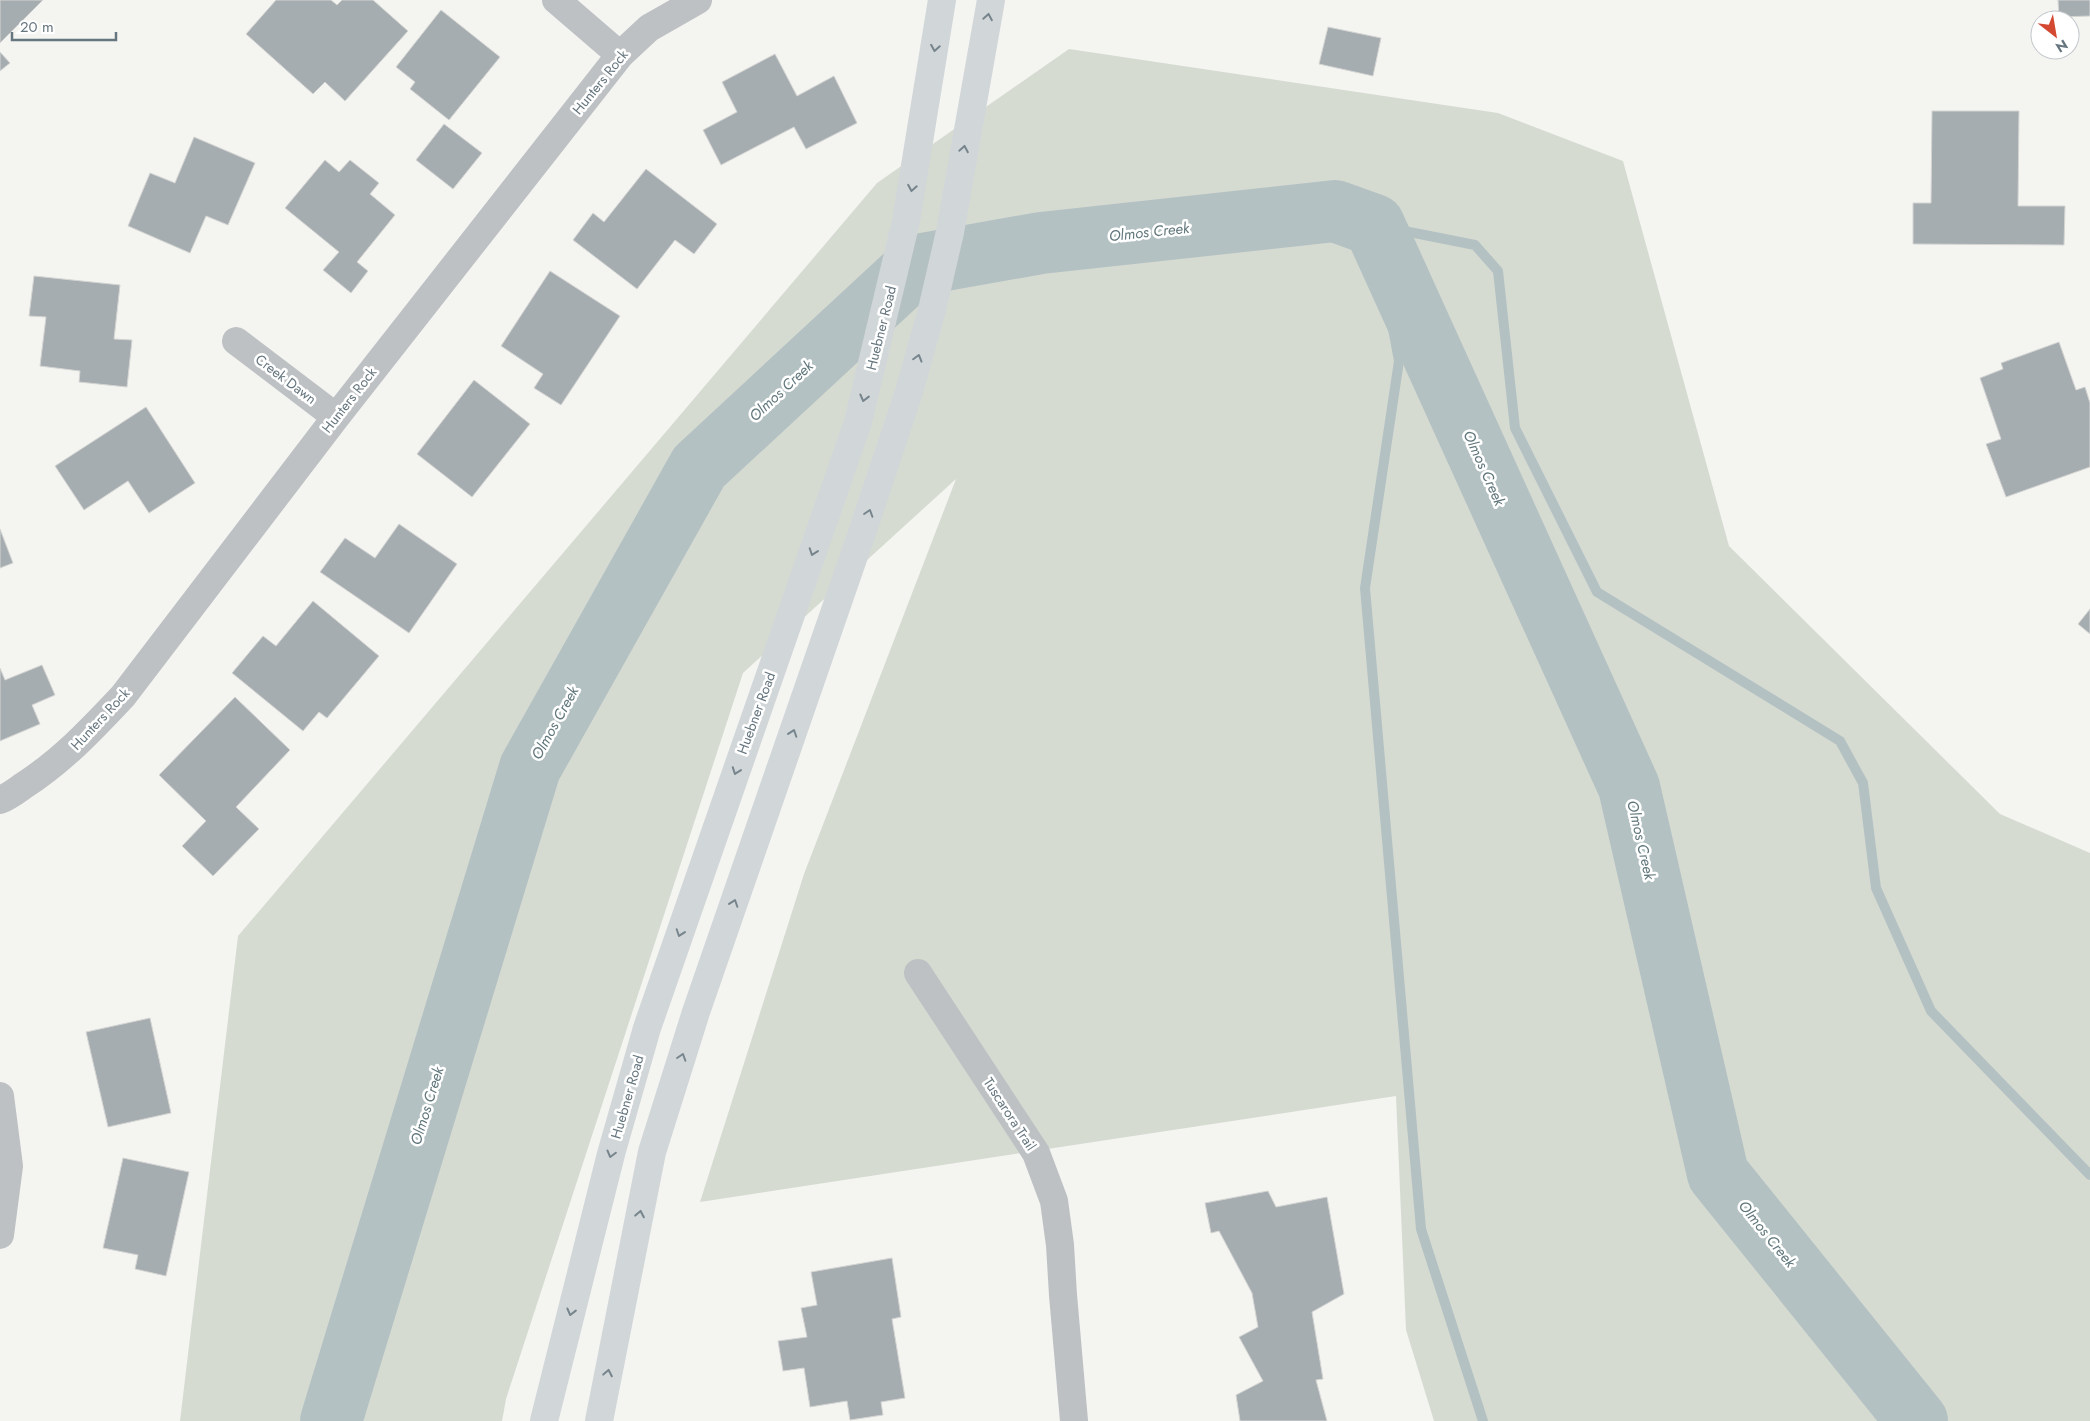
<svg xmlns="http://www.w3.org/2000/svg" width="2090" height="1421" font-family="Jost,sans-serif">
	<style>
		.green { fill: #d6dbd2 }
		.lines { fill: none; stroke-linecap: round; stroke-linejoin: round }
		.stream { stroke: #b4c1c3; stroke-width: 10 }
		.river { stroke: #b4c1c3; stroke-width: 62 }
		.building { fill: #a5adb1; stroke: #d5d5d3 }
		.street { stroke: #bdc1c4; stroke-width: 28 }
		.primary { stroke: #d1d6d9; stroke-width: 28 }
		.oneway { stroke: #76848c }
		.labels { text-anchor: middle; stroke-width: 5; stroke-linejoin: round; paint-order: stroke }
		.street-label { font-size: 14px; fill: #66767f; stroke: #fff }
		.water-label { font-size: 15px; font-style: italic; fill: #61777c; stroke: #fff }
	</style>
	<rect width="100%" height="100%" fill="#f4f4f1"/>
	<path class="green" d="M1069 49 1498 113 1623 161 1729 546 2000 814 2090 853V1421H1434L1406 1330 1396 1096 700 1202 804 874 956 479 743 673 506 1399 502 1421H180L238 936 877 183Z"/>
	<g class="lines">
		<path class="stream" d="M1483 1421 1421 1229 1365 588 1399 361 1374 225 1475 245 1498 271 1515 428 1597 592 1840 741 1863 783 1876 888 1931 1011 2090 1175"/>
		<path class="river" d="M331 1421 530 768 699 467 917 265 1041 243 1335 211 1374 225 1629 787 1718 1174 1917 1421"/>
	</g>
	<path class="building" d="M0 0H43L0 43Z
		M276 0H331L337 5 342 0H373L408 31 345 101 325 82 313 94 246 34Z
		M2058 0H2090V16L2059 17Z
		M441 10 500 57 449 120 410 89 415 82 396 67Z
		M1328 27 1381 38 1373 76 1319 64Z
		M0 52 10 63 0 71Z
		M775 54 797 96 834 76 857 123 806 149 794 127 721 165 703 130 737 112 722 82Z
		M1932 111H2019L2018 206H2065L2064 245 1913 244V203H1931Z
		M444 124 482 153 453 189 416 160Z
		M194 137 255 163 228 225 206 216 190 253 128 226 150 173 175 183Z
		M325 160 339 172 350 160 379 183 370 194 395 215 357 262 368 271 351 293 323 270 339 252 285 208Z
		M646 169 717 224 694 254 675 240 637 289 573 240 593 213 604 222Z
		M550 271 620 316 561 405 534 388 543 374 501 346Z
		M34 276 120 285 114 339 132 340 127 387 79 382 80 371 40 366 46 317 29 316Z
		M2059 342 2076 390 2085 387 2090 403V467L2006 497 1986 444 2001 439 1980 378 2003 369 2001 363Z
		M474 380 530 424 472 497 417 454Z
		M146 407 195 483 149 513 128 481 84 510 55 466Z
		M399 524 457 564 409 633 320 572 345 538 375 558Z
		M0 529 13 563 0 568Z
		M313 601 379 656 327 718 319 712 303 731 232 673 263 636 276 646Z
		M2090 609V634L2078 624Z
		M42 665 55 695 32 705 40 724 0 741V668L5 680Z
		M235 697 290 750 236 807 259 829 213 876 182 846 206 821 159 775Z
		M150 1018 171 1113 108 1127 86 1032Z
		M123 1158 189 1172 166 1276 135 1269 138 1255 103 1248Z
		M1268 1191 1276 1207 1327 1197 1344 1294 1312 1312 1323 1379 1316 1380 1327 1421H1240L1236 1395 1263 1381 1239 1337 1258 1327 1252 1293 1219 1231 1211 1233 1205 1203Z
		M892 1258 901 1317 892 1319 905 1398 881 1402 883 1415 850 1420 847 1401 810 1407 804 1368 783 1371 778 1341 807 1337 801 1308 817 1305 811 1272Z"/>
	<g class="lines">
		<path class="street" d="M556 0 620 55
			M236 341 336 417
			M0 800C8 797 16 791 23 786 62 761 92 729 123 696L336 417 620 55 649 28 698 0
			M918 973 1036 1153 1054 1201 1060 1245 1063 1295 1074 1421
			M0 1096 9 1166 0 1235"/>
		<path class="primary" d="M544 1421 611 1154 647 1028 858 422 906 221 942 0
			M599 1421 652 1152 696 1012 865 524 908 395 932 310 950 232 991 0"/>
	</g>
	<defs><path id="oneway-chevron" d="M-2-3.5L2.5 0L-2 3.5" fill="none" stroke-width="1.6" stroke-linecap="round" stroke-linejoin="round" transform="scale(1.25)"/></defs>
	<g class="oneway">
		<use href="#oneway-chevron" transform="translate(988 17) rotate(-80)"/>
		<use href="#oneway-chevron" transform="translate(935 48) rotate(99)"/>
		<use href="#oneway-chevron" transform="translate(964 149) rotate(-80)"/>
		<use href="#oneway-chevron" transform="translate(912 188) rotate(100)"/>
		<use href="#oneway-chevron" transform="translate(918 358) rotate(-74)"/>
		<use href="#oneway-chevron" transform="translate(864 398) rotate(104)"/>
		<use href="#oneway-chevron" transform="translate(869 513) rotate(-72)"/>
		<use href="#oneway-chevron" transform="translate(813 552) rotate(109)"/>
		<use href="#oneway-chevron" transform="translate(793 733) rotate(-71)"/>
		<use href="#oneway-chevron" transform="translate(736 771) rotate(110)"/>
		<use href="#oneway-chevron" transform="translate(734 903) rotate(-71)"/>
		<use href="#oneway-chevron" transform="translate(680 933) rotate(109)"/>
		<use href="#oneway-chevron" transform="translate(682 1057) rotate(-72)"/>
		<use href="#oneway-chevron" transform="translate(611 1154) rotate(105)"/>
		<use href="#oneway-chevron" transform="translate(640 1214) rotate(-79)"/>
		<use href="#oneway-chevron" transform="translate(571 1312) rotate(104)"/>
		<use href="#oneway-chevron" transform="translate(608 1373) rotate(-79)"/>
	</g>
	<g class="labels">
		<g class="street-label">
			<text transform="translate(600 82) rotate(-51)" y="5">Hunters Rock</text>
			<text transform="translate(881 328) rotate(-76)" y="5">Huebner Road</text>
			<text transform="translate(286 379) rotate(37)" y="5">Creek Dawn</text>
			<text transform="translate(349 400) rotate(-52)" y="5">Hunters Rock</text>
			<text transform="translate(756 713) rotate(-70)" y="5">Huebner Road</text>
			<text transform="translate(100 719) rotate(-47)" y="5">Hunters Rock</text>
			<text transform="translate(627 1097) rotate(-74)" y="5">Huebner Road</text>
			<text transform="translate(1010 1114) rotate(57)" y="5">Tuscarora Trail</text>
		</g>
		<g class="water-label">
			<text transform="translate(1149 232) rotate(-6)" y="5">Olmos Creek</text>
			<text transform="translate(781 391) rotate(-43)" y="5">Olmos Creek</text>
			<text transform="translate(1484 468) rotate(66)" y="5">Olmos Creek</text>
			<text transform="translate(555 723) rotate(-61)" y="5">Olmos Creek</text>
			<text transform="translate(1641 840) rotate(77)" y="5">Olmos Creek</text>
			<text transform="translate(427 1106) rotate(-73)" y="5">Olmos Creek</text>
			<text transform="translate(1767 1234) rotate(51)" y="5">Olmos Creek</text>
		</g>
	</g>
	<g transform="translate(2055 35) rotate(149)"><circle r="24" fill="#ffffff" stroke="#c2c8cc"/>
	<path d="M0-4L9 19L0 12L-9 19Z" fill="#d44931"/>
	<text y="-8" font-size="14" font-weight="bold" text-anchor="middle" fill="#66767f">N</text>
	</g>
	<path d="M12 32v8h104v-8" fill="none" stroke="#66767f" stroke-width="2.5"/>
	<text x="20" y="32" font-size="15" fill="#66767f" stroke="#ffffff" stroke-width="4" paint-order="stroke">20 m</text>
</svg>
